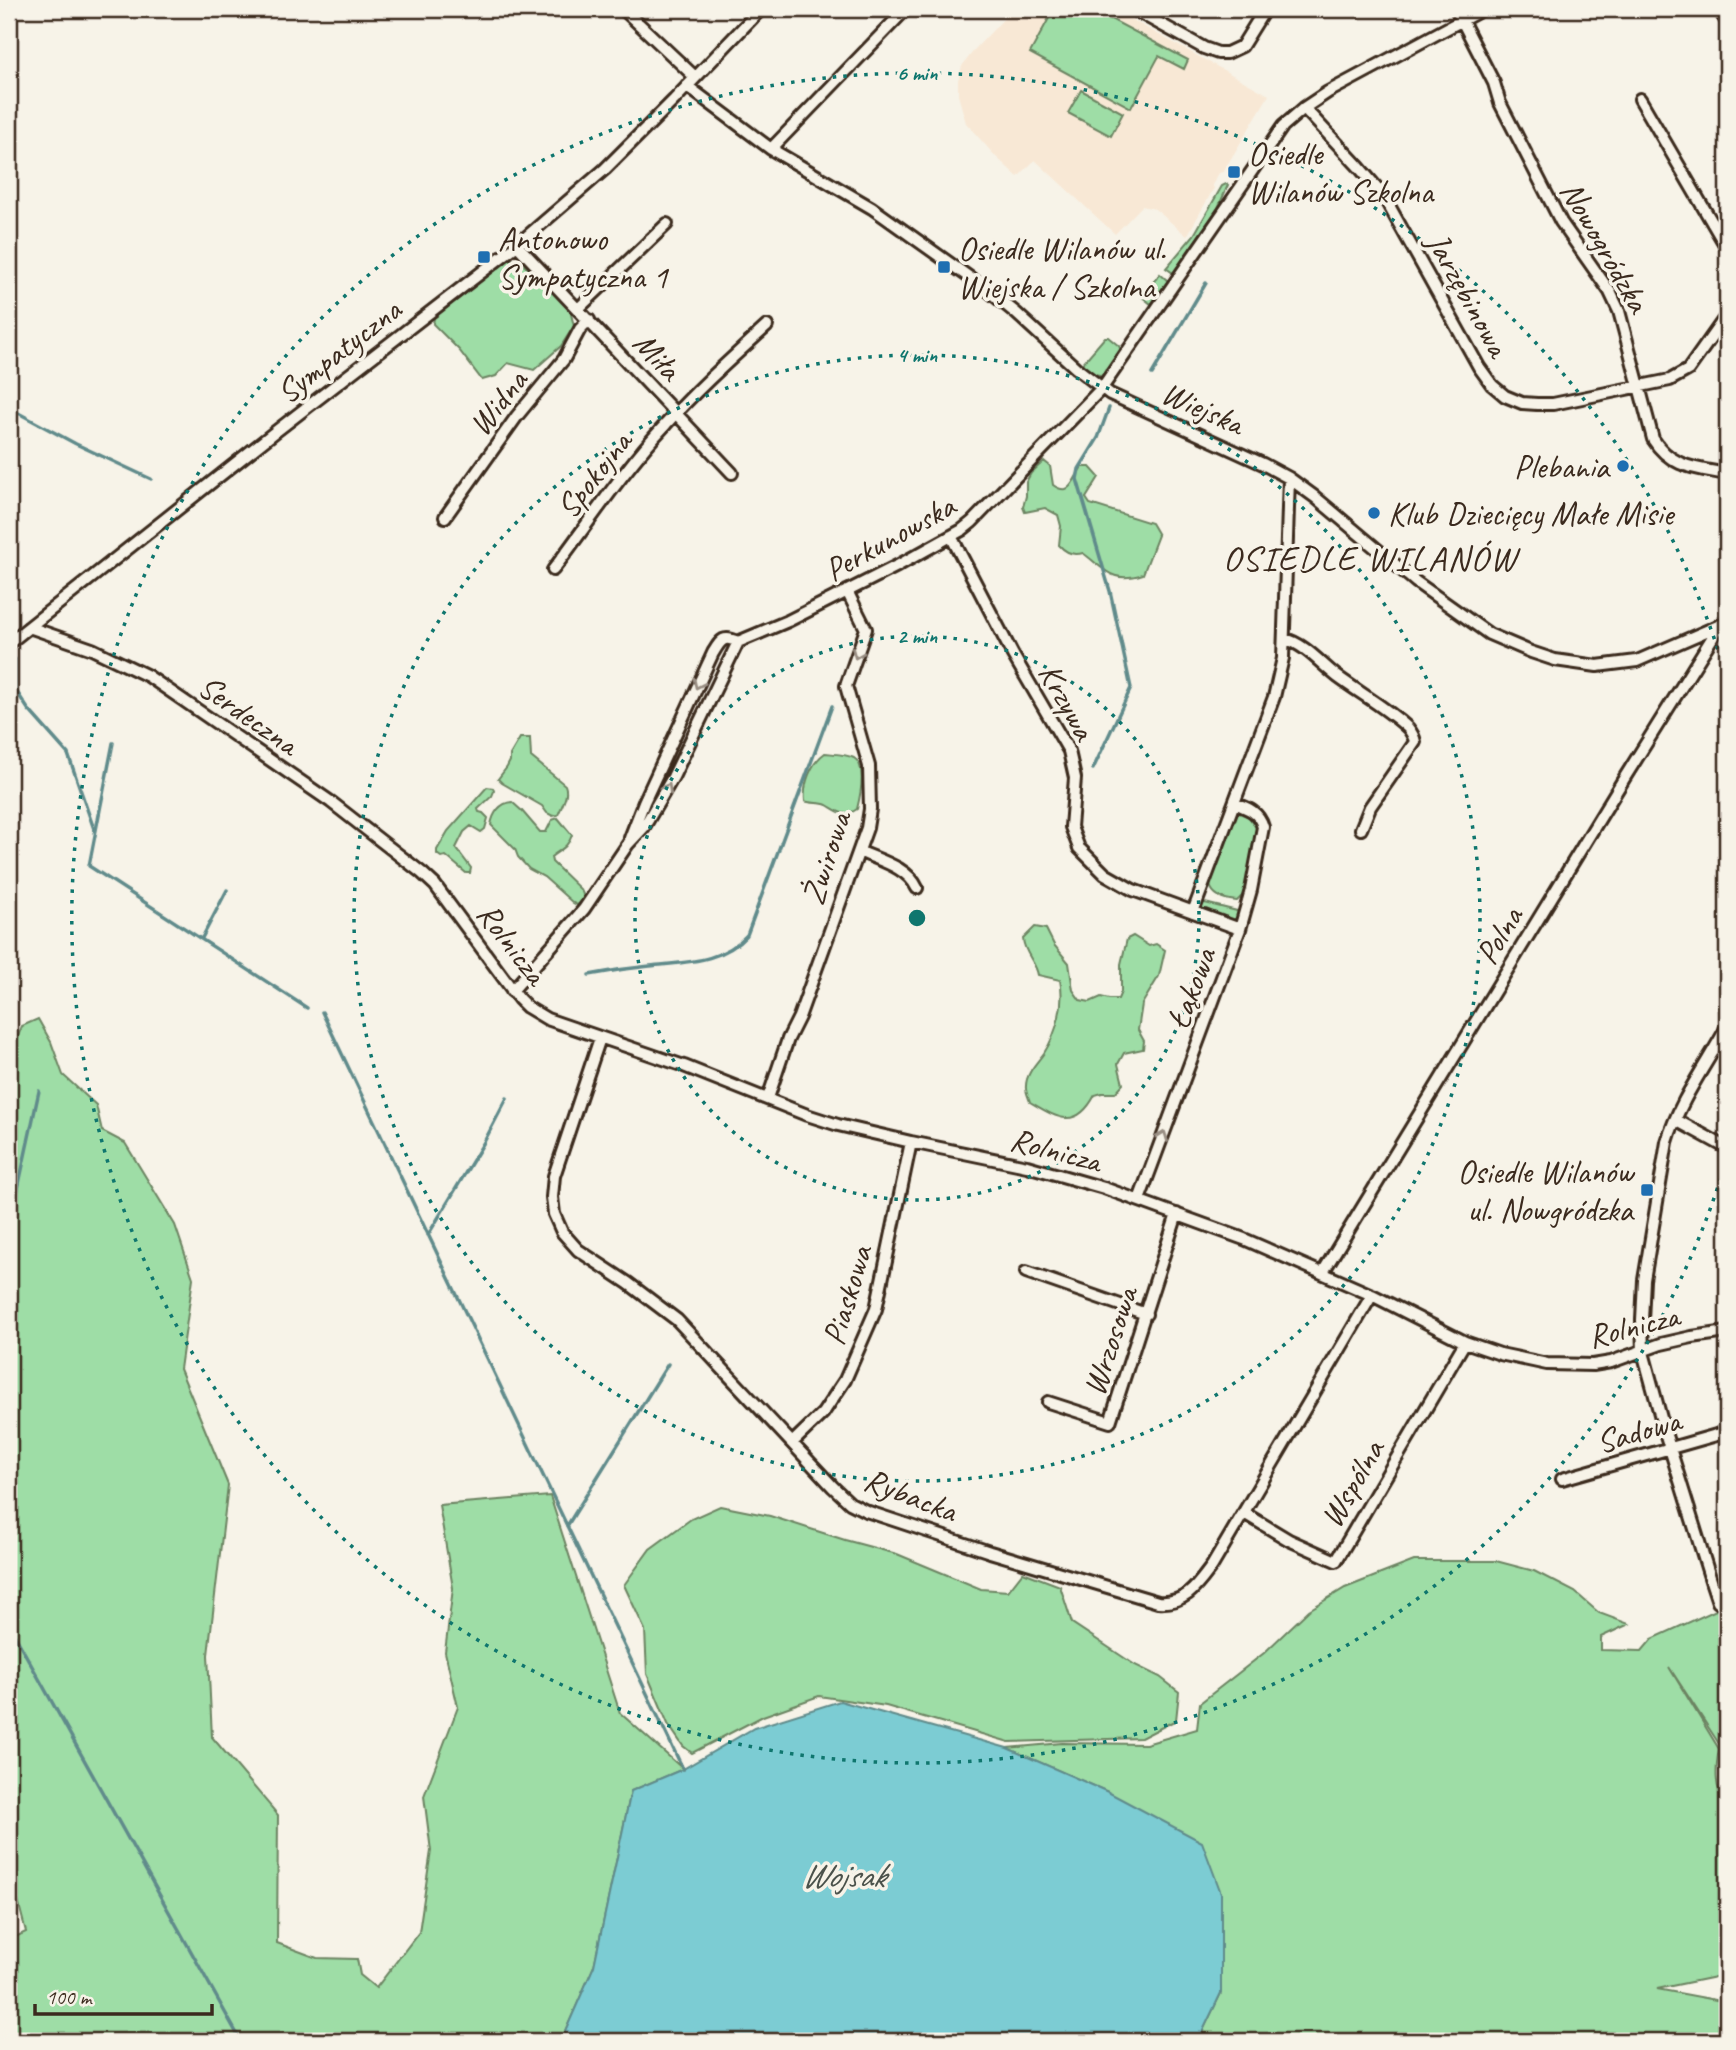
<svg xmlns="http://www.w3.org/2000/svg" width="1736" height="2050" font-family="Caveat,sans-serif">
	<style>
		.built { fill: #f8e8d5 }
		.green { fill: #9edda6; stroke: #6c8462; stroke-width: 2 }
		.water { fill: #7bccd3; stroke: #618b8b; stroke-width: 2 }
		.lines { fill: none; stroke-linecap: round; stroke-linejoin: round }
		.stream { stroke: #618b8b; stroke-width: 3.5 }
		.minor-casing { stroke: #3b2a1e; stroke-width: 16 }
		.tertiary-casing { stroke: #3b2a1e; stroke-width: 19 }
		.minor { stroke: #f7f3e8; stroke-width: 10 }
		.tertiary { stroke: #f7f3e8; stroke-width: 14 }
		.oneway { stroke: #998e83 }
		.ring { fill: none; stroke: #0f766e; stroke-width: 3.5; stroke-dasharray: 3.5 7 }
		.poi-dot { fill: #1f6fb2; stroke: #f7f3e8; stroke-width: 2.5 }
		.labels { text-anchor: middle; stroke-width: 7; stroke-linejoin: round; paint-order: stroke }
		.poi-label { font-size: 33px; fill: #3b2a1e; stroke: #f7f3e8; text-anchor: start }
		.street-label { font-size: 33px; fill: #3b2a1e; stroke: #f7f3e8 }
		.neighbourhood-label { font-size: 35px; letter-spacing: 2px; fill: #3b2a1e; stroke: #f7f3e8 }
		.water-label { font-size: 35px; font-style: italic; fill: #4b524b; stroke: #f7f3e8 }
		.centre { fill: #0f766e; stroke: #f7f3e8; stroke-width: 3.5 }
		.ring-label { font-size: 21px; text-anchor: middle; font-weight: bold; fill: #0f766e; stroke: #f7f3e8; stroke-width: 7; stroke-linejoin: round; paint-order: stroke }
	</style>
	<rect width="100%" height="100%" fill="#f7f3e8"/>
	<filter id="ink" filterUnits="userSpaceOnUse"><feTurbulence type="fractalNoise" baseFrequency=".0143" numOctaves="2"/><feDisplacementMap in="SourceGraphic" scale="14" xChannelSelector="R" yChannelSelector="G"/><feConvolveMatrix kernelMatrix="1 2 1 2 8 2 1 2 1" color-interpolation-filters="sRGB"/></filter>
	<g filter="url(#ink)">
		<path class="built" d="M1013 9H1112L1269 95 1223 172 1219 173 1212 185 1214 188 1187 236 1155 209 1142 206 1115 234 1035 160 1018 177 995 156 966 123 958 95V80L962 66 975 49Z"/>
		<path class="green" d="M1054 9H1092L1188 60 1184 69 1159 56 1131 108 1030 53Z
			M1081 90 1123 113 1111 136 1068 113Z
			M1226 184 1228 185 1218 208 1173 273 1166 268 1194 235 1222 186Z
			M510 259 522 263 570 310 574 326 561 346 534 370 508 363 496 376 482 380 459 350 433 324 434 318Z
			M1160 274 1168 281 1151 304 1141 296Z
			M1105 337H1108L1119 346 1121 351 1107 370 1101 375 1090 374 1081 365Z
			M1044 461 1050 466 1053 485C1071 498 1073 479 1082 467H1090L1099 477 1086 498 1090 504 1151 523 1158 535 1143 574C1112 584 1106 570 1083 553 1073 556 1066 553 1059 545L1061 526 1058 515 1045 508 1025 512 1023 507 1026 496V482L1031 473Z
			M520 738H530L531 757 565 785C569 795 562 805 558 815L553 816 547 813 542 806 502 783 498 779 507 767 510 761V755Z
			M825 753C833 754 846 754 854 758 867 766 860 797 857 809 844 818 839 812 827 805 820 802 812 804 805 801 803 784 811 763 825 753Z
			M487 787 493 788 494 791 492 796 478 809 479 812 483 813 488 818 485 829 481 832 471 826 464 832 456 848 471 868 470 873H466L446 856 441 857 437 854V850L448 831Z
			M512 802 522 811 540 832H546L552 820 558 818 572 835C568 848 559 850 551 857L552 862 581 890C585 897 584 901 577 905L573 903 544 877 529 869 518 857 515 849 491 825C493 813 500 803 512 802Z
			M1237 812 1249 817 1258 831 1246 892 1237 901C1225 900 1213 897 1210 885L1233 817Z
			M1201 902 1237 911 1241 914 1238 923 1202 911Z
			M1035 927 1046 929 1054 945 1069 963 1073 990 1080 1000 1090 1002 1101 997 1109 999H1118L1121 992V964L1127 939 1133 936 1149 946 1156 944 1165 950 1159 976 1142 1004 1138 1030 1144 1041 1143 1049 1124 1053 1118 1064 1123 1084 1115 1093H1102L1095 1095C1076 1131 1057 1118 1030 1102 1029 1098 1025 1091 1026 1086 1026 1073 1037 1063 1044 1053 1057 1033 1065 1003 1060 980L1038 975C1036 962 1024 953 1023 939Z
			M38 1019 51 1042 63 1075 96 1105 102 1131 125 1143 175 1225 193 1278 180 1369 228 1485 208 1655 212 1737 278 1815 277 1943 317 1958 357 1959 360 1975 376 1988 419 1932 431 1851 424 1796 458 1707 445 1652 453 1588 439 1505 550 1496 620 1713 683 1769 631 1791 594 1966 561 2041H9V1940L26 1932 18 1901 9 1904V1058L22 1026Z
			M720 1506 770 1516 845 1540 897 1554 981 1589 1008 1591 1023 1572 1060 1586 1072 1623 1135 1665 1160 1677 1179 1692 1176 1720 1141 1738 1009 1742 886 1706 819 1696 763 1716 692 1753 683 1746 668 1724 647 1674 645 1630 624 1585 650 1549 691 1519Z
			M1414 1561H1496L1534 1571 1575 1592 1599 1613 1629 1624 1601 1637V1650L1642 1651 1652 1639 1727 1605V1756L1669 1667 1719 1749C1716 1766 1713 1791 1727 1803V1970L1715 1977 1657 1989 1727 2002V2041H1198L1221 1993 1108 1792 1007 1748 1062 1743 1146 1744 1197 1729 1200 1703 1264 1653 1309 1610 1345 1588Z"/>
		<path class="water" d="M840 1701 1007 1748 1108 1792 1202 1842 1221 1893V1993L1198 2041H561L594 1966 631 1791 683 1769 754 1728Z"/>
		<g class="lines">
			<path class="stream" d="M1152 374 1206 283
				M9 408 76 444 151 479
				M15 659V689L28 709 68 754 95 832
				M113 743 89 866 307 1008
				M1093 769 1131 688 1110 591 1077 479 1079 469 1098 438 1109 408
				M202 938 227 890
				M589 975C609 971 629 968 650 966 685 962 722 963 747 935L832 706
				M322 1012 683 1769
				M9 1230 39 1091
				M428 1235 484 1142 507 1098
				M567 1526 668 1364
				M9 1625 241 2041"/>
			<g class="minor-casing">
				<path id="minor" d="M623 9 695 77
					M1133 9 1204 48 1218 53H1227L1242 46 1265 9
					M1456 9 1494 83 1500 103 1561 222 1610 292 1619 311 1653 439C1671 468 1696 468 1727 474
					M687 86 771 149 872 208 990 292 1016 313 1076 368 1110 394 1263 464 1289 478 1315 497 1416 582 1489 634 1531 652 1555 660 1597 666 1637 661 1727 622
					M1640 99 1727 248
					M1304 108 1359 167 1383 195 1479 367 1492 385 1505 396 1522 403 1537 404H1553L1670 380 1688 370 1727 315
					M771 149 906 9
					M517 245 732 473
					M578 309 667 224
					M445 517 517 416 564 359 580 329 589 320
					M951 536 1013 655 1069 751 1075 778 1071 827 1079 848 1105 874 1133 890 1240 929
					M553 570C590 521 624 469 666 424 697 389 732 358 767 326
					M29 627 92 649 148 676 331 802 422 873 435 885 519 999 527 1007 547 1019 684 1066 807 1115 838 1125 911 1142 1027 1166 1104 1188 1244 1239 1372 1295 1465 1342 1500 1354 1547 1364 1593 1365 1611 1362 1661 1344 1692 1337 1727 1332
					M1285 639C1305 644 1322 665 1338 677 1361 694 1387 708 1408 728 1412 733 1414 736 1415 742L1370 807 1361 829
					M9 643 275 432 517 245 605 169 674 100 761 9
					M630 838 644 802 713 653C721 640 723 635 738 642
					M859 851C878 860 908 867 917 888
					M1193 912 1234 803
					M512 991 584 909 628 844 644 827 673 777 738 642 788 621 897 566 962 530 972 522 1102 388 1283 126 1304 108 1328 92 1483 9
					M1727 1027C1707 1064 1679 1101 1667 1142L1644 1280 1642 1320 1643 1352 1664 1429 1712 1584 1718 1602 1727 1598
					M600 1038 554 1176 552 1197 554 1214 562 1232 578 1250 628 1283 677 1320 833 1487 850 1503 866 1511 990 1552 1158 1602C1186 1604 1197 1586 1212 1566L1372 1295
					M768 1098 788 1039 799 1017 867 828 870 809 869 766 846 686 866 629 847 591
					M1676 1120 1727 1148
					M1139 1200 1240 929 1251 890 1263 827C1259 812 1248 808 1234 803L1274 697 1283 658 1289 478
					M1026 1272 1146 1314
					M1323 1272 1625 777 1719 627
					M1048 1402 1110 1422 1177 1214
					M792 1443 823 1413 845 1380 876 1309 911 1142
					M1562 1479 1727 1432
					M1244 1513 1289 1540 1336 1561 1465 1342"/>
			</g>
			<g class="tertiary-casing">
				<path id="tertiary" d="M1720 9 1727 19"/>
			</g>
			<use href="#minor" class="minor"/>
			<use href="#tertiary" class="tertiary"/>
		</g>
		<defs><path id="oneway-chevron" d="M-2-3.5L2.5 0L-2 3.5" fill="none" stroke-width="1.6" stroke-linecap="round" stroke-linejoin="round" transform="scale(1.75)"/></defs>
		<g class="oneway">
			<use href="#oneway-chevron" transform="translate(857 654) rotate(112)"/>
			<use href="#oneway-chevron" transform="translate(698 684) rotate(115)"/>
			<use href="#oneway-chevron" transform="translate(667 788) rotate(-61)"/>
			<use href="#oneway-chevron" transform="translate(1163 1136) rotate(-69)"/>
		</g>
	</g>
	<g class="ring">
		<circle cx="917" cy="918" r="282"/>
		<circle cx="917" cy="918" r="563"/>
		<path d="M1727 1158A845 845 0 1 1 1727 678"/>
	</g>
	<g class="poi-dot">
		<rect x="1227" y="165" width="14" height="14" rx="3.5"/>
		<rect x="477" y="250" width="14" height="14" rx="3.5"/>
		<rect x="937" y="260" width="14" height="14" rx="3.5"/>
		<circle cx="1623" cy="466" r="7"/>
		<circle cx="1374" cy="513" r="7"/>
		<rect x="1640" y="1183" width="14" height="14" rx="3.5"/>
	</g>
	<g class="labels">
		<g class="poi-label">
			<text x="1248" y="165">Osiedle<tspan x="1248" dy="38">Wilanów Szkolna</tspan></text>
			<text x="498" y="250">Antonowo<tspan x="498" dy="38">Sympatyczna 1</tspan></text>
			<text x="958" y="260">Osiedle Wilanów ul.<tspan x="958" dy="38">Wiejska / Szkolna</tspan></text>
			<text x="1609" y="478" text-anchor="end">Plebania</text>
			<text x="1388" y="525">Klub Dziecięcy Małe Misie</text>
			<text x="1633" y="1183" text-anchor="end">Osiedle Wilanów<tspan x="1633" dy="38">ul. Nowgródzka</tspan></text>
		</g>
		<g class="street-label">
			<text transform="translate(1606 246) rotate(60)" y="12">Nowogródzka</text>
			<text transform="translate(1469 294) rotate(61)" y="12">Jarzębinowa</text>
			<text transform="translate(338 350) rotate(-38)" y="12">Sympatyczna</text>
			<text transform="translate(658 355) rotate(47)" y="12">Miła</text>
			<text transform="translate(497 402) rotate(-52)" y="12">Widna</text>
			<text transform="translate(1203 407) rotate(24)" y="12">Wiejska</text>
			<text transform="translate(593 474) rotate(-52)" y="12">Spokojna</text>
			<text transform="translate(889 537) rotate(-29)" y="12">Perkunowska</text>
			<text transform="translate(1068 701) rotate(61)" y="12">Krzywa</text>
			<text transform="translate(249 714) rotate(35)" y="12">Serdeczna</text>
			<text transform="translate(825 858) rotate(-72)" y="12">Żwirowa</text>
			<text transform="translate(1498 935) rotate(-59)" y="12">Polna</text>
			<text transform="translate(513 943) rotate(53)" y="12">Rolnicza</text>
			<text transform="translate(1190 988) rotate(-69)" y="12">Łąkowa</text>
			<text transform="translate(1056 1149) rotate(15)" y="12">Rolnicza</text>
			<text transform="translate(846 1295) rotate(-73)" y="12">Piaskowa</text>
			<text transform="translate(1633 1325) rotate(-14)" y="12">Rolnicza</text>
			<text transform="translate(1109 1341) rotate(-72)" y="12">Wrzosowa</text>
			<text transform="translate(1638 1430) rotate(-16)" y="12">Sadowa</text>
			<text transform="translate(1351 1483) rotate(-60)" y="12">Wspólna</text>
			<text transform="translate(911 1494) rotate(21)" y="12">Rybacka</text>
		</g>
		<g class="neighbourhood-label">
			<text x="1370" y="570">OSIEDLE WILANÓW</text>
		</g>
		<g class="water-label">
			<text x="843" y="1887">Wojsak</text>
		</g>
	</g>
	<circle cx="917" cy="918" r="10" class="centre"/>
	<g class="ring-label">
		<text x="917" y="80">6 min</text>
		<text x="917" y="362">4 min</text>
		<text x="917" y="643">2 min</text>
	</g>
	<rect width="1736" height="2050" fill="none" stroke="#f7f3e8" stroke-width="35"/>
	<rect x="18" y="18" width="1701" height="2015" fill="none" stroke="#3b2a1e" stroke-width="2.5" filter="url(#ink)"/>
	<path d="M35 2004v10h177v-10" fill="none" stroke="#3b2a1e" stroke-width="3.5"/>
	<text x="46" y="2004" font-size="21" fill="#3b2a1e" stroke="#f7f3e8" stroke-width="5" paint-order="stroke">100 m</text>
</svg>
